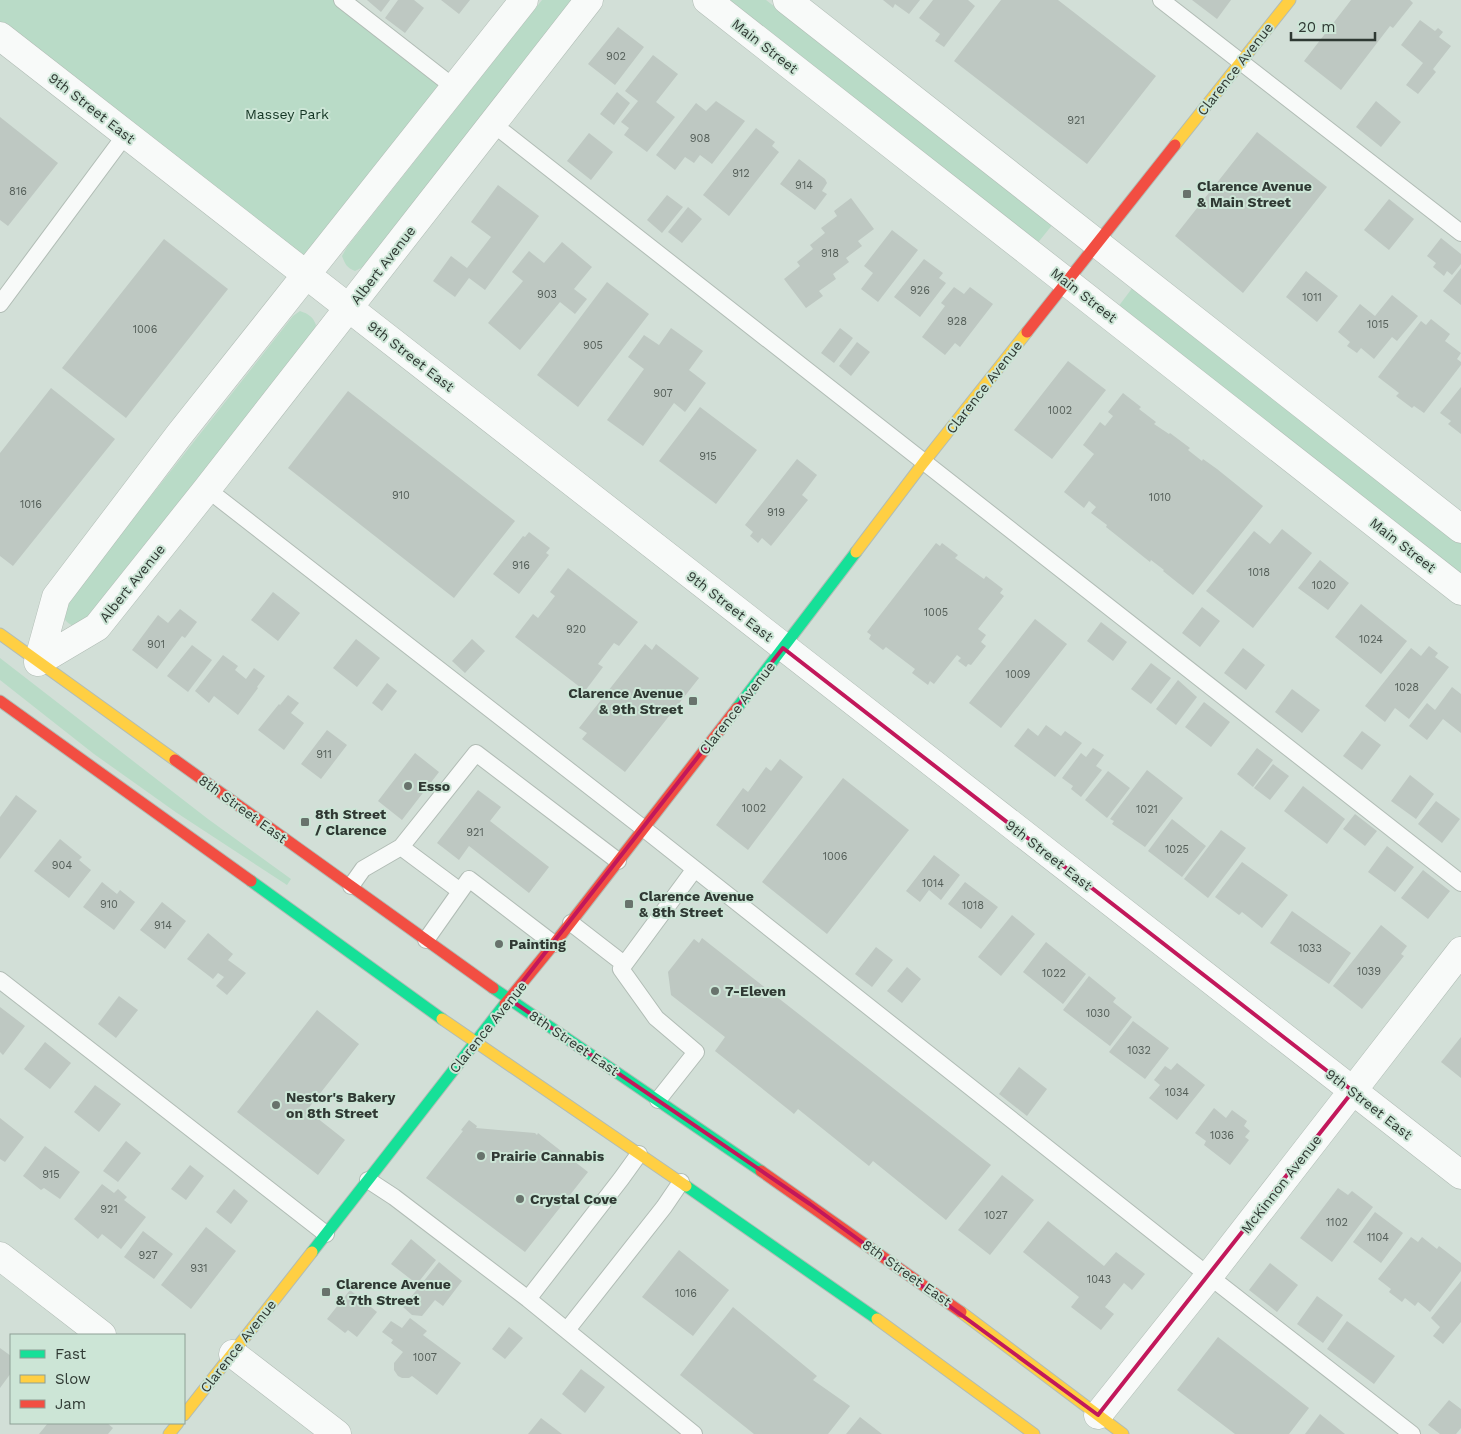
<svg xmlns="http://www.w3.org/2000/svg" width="1461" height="1434" font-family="'Work Sans',sans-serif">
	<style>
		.green { fill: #b9dbc7 }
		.building { fill: #bec8c2 }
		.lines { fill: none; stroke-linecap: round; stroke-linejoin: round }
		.lane-casing { stroke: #b1bcb5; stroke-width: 18 }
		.street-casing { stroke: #b1bcb5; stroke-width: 29 }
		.fast-casing { stroke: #b1bcb5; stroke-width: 13 }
		.slow-casing { stroke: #b1bcb5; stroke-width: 13 }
		.jam-casing { stroke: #b1bcb5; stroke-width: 13 }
		.lane { stroke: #f8faf9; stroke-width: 16 }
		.street { stroke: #f8faf9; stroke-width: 28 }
		.fast { stroke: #16e098; stroke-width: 11 }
		.slow { stroke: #ffcf43; stroke-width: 11 }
		.jam { stroke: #f24e42; stroke-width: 11 }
		.marked { fill: none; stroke: #c2185b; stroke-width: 4; stroke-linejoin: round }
		.poi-dot { fill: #68736c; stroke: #cce5d6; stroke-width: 2 }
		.labels { text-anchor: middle; stroke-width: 4; stroke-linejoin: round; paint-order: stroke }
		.number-label { font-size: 11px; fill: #545e58 }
		.street-label { font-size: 14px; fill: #2f3933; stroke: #cce5d6 }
		.park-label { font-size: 14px; fill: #143524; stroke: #cce5d6 }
		.poi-label { font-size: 14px; font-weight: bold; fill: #2f3933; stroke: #cce5d6; text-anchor: start }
	</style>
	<rect width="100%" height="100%" fill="#d2dfd7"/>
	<path class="green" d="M0 0H342L455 88 306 273 0 36Z
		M542 0H573L363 267 355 271C347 268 345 264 342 256L347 247Z
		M724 0H766L1053 224 1032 250Z
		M1136 283 1461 541V574L1118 307Z
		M300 311C309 314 313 317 316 325L313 332 83 625C73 628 66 624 63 615L69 600 293 316Z
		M0 658 208 819 291 879 287 885 177 813 94 754 0 680Z"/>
	<path class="building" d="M367 0H390L381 12Z
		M398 0H414L424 8 405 33 385 18Z
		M441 0H470L459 14Z
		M883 0H920L909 14 895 4 893 8Z
		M933 0H968L975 6 944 47 935 41 940 34 919 18Z
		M1001 0H1058L1156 76 1087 164 954 61Z
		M1192 0H1231L1217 19Z
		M1351 0H1410L1413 3 1393 28 1390 26 1341 90 1304 61Z
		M1420 20 1435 31 1438 28 1443 32 1439 37 1451 46 1433 69 1436 72 1418 94 1406 85 1423 63 1401 45Z
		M618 27 644 47 615 85 588 64Z
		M653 55 678 74 656 102 675 117 647 152 624 135 629 128 621 122 638 101 625 91Z
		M617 92 630 103 614 125 600 114Z
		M716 101 745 121 712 164 700 155 694 163 685 157 675 170 656 155 696 103 706 111Z
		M1376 101 1401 122 1381 147 1356 127Z
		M0 117 58 163 8 226 0 220Z
		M756 128 775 142 772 146 779 152 729 216 703 195Z
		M1257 132 1327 187 1243 293 1175 236Z
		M589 133 613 152 591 180 567 161Z
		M799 159 825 179 827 183 822 191 827 194 815 210 780 184Z
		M498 185 539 216 485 290 469 278 455 297 433 281 451 256 467 268 491 237 471 222Z
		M667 195 683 207 662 233 647 220Z
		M851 198 874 229 858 241 862 246 846 258 849 262 833 274 836 279 819 291 823 296 806 308 784 279 800 266 797 262 813 249 810 245 825 233 821 228 837 216 834 211Z
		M1389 199 1414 219 1389 250 1364 230Z
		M688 207 702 219 682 243 668 232Z
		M892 230 918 250 878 302 861 289 873 273 864 266Z
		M1441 238 1461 254V264L1452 275 1447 271 1444 276 1433 267 1436 263 1427 256Z
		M164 239 228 289 126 418 62 368Z
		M562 242 592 267 574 289 587 299 575 314 560 302 520 350 488 323 523 281 512 272 529 251 544 263Z
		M924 259 943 273 939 278 946 283 920 317 894 297Z
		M1461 268V305L1443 291Z
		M1306 271 1338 296 1317 322 1286 297Z
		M607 282 649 314 578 407 537 375Z
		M954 287 964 294 970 287 993 304 960 347 955 343 945 355 922 337 945 306 941 303Z
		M1392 295 1418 316 1397 341 1392 337 1374 359 1361 348 1357 353 1347 346 1350 342 1338 332 1360 304 1375 316Z
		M1431 319 1450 334 1445 341 1461 353 1457 359 1461 362V365L1424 413 1414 406 1412 408 1396 396 1399 393 1378 377 1421 321 1426 325Z
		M671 328 703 351 689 370 706 383 685 412 674 403 643 446 607 420 644 369 628 357 644 335 659 345Z
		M840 328 853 338 834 363 821 353Z
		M857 342 870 352 851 376 839 366Z
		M1068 361 1106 390 1052 459 1014 430Z
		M1461 387V434L1448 424 1451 421 1440 413Z
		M51 388 115 439 13 566 0 556V453Z
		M348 391 515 521 454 598 288 468Z
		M1123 393 1141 407 1139 409 1156 422 1154 424 1169 434 1170 433 1190 448 1188 450 1202 461 1203 459 1217 469 1263 506 1193 595 1163 571 1164 570 1151 560 1150 562 1106 527 1107 525 1091 513 1096 507 1089 501 1084 508 1064 492 1094 454 1083 445 1100 422 1105 426 1113 416 1108 412Z
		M700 407 757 450 716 504 659 461Z
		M797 459 817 475 802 495 808 500 771 546 762 538 758 543 750 536 753 532 745 525Z
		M1282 529 1312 553 1253 628 1206 591 1254 531 1270 544Z
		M529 532 550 548 546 553 549 555 519 594 493 574 523 536 525 537Z
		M936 543 940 546 942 543 958 555 955 558 984 579 986 576 1003 589 1000 593 1004 596 978 629 986 635 981 642 986 646 971 665 968 664 966 667 958 661 961 658 957 655 934 684 930 681 928 685 912 673 915 669 886 647 883 650 869 639 871 635 867 632Z
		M1320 560 1349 583 1328 610 1298 588Z
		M568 568 638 622 619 646 614 643 598 664 603 667 585 691 515 637 533 614 538 618 555 596 550 592Z
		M273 592 300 613 278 641 251 620Z
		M1361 604 1407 641 1381 674 1335 637Z
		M1202 607 1220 621 1200 647 1182 633Z
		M180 609 197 622 185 638 182 636 157 669 132 650 158 615 168 623Z
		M1035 619 1067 644 1001 728 969 703Z
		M1101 622 1127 642 1113 661 1087 641Z
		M356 639 380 658 357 687 333 668Z
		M472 639 485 651 465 673 452 661Z
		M645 644 652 650 656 644 699 678 625 772 582 739 587 733 579 728Z
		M192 645 212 660 188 692 167 676Z
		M1429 646 1438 653 1435 657 1449 667 1409 719 1395 708 1385 722 1365 706 1411 648 1421 656Z
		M1243 648 1265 665 1246 690 1224 673Z
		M223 655 238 666 235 670 246 679 254 668 265 676 257 687 258 688 238 715 214 696 209 703 195 691Z
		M1151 663 1171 678 1151 704 1131 689Z
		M1178 680 1197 697 1176 725 1156 709Z
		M387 683 397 691 382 711 372 703Z
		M1452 687 1461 694V733L1443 719 1427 740 1409 726 1427 703 1435 710Z
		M1292 689 1320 710 1302 733 1275 712Z
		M288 695 299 703 291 713 304 723 284 750 258 730 279 704 280 705Z
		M1204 702 1230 722 1211 747 1185 727Z
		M1046 725 1061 736 1065 731 1082 743 1055 777 1014 746 1028 728 1038 736Z
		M327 730 347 745 321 779 301 764Z
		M1362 731 1381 745 1362 770 1343 756Z
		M1093 748 1104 755 1096 766 1102 770 1081 797 1071 789 1073 786 1062 778 1081 753 1086 757Z
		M1257 748 1273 760 1253 787 1237 774Z
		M415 753 439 772 402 820 378 801Z
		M780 759 803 777 748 850 716 825 743 788 748 792 766 767 771 771Z
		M1273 764 1289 776 1270 800 1254 788Z
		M1147 770 1183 798 1145 847 1112 824 1114 821 1110 819Z
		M1108 771 1130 788 1107 818 1085 800Z
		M1410 775 1434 794 1416 819 1391 801Z
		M843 778 909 830 827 934 762 882Z
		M1303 786 1345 819 1327 844 1284 811Z
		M478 790 501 807 490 821 549 867 529 893 469 846 459 860 437 843Z
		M16 795 37 811 0 859V817Z
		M1436 801 1460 819 1442 843 1418 824Z
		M1355 814 1377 831 1365 846 1343 829Z
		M1172 819 1206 846 1182 877 1148 851Z
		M1221 830 1246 848 1208 898 1184 879Z
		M60 839 82 857 79 860 91 870 69 898 34 871Z
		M1387 846 1414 867 1395 892 1368 872Z
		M934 855 960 875 941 900 929 890 920 902 906 891Z
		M1242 862 1288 895 1262 928 1242 912 1239 915 1215 897Z
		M1423 870 1450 891 1428 919 1401 898Z
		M102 882 117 894 120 890 135 902 114 930 83 907Z
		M965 882 998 907 981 929 948 904Z
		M162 902 186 921 165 949 140 930Z
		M1292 911 1351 953 1329 984 1270 943Z
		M1012 915 1035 934 1001 976 978 957Z
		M1381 925 1407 946 1401 954 1404 956 1362 1009 1333 986Z
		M208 933 233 954 228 960 246 973 227 995 216 986 224 977 218 973 213 979 187 959Z
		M702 938 991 1165 946 1220 873 1161 869 1166 798 1109 794 1114 715 1051 725 1037 671 995 668 972 694 939 699 943Z
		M1046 942 1086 974 1063 1004 1023 972Z
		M876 947 893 960 872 987 855 974Z
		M907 967 921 979 902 1003 887 991Z
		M1089 976 1116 998 1113 1002 1132 1017 1110 1046 1063 1010Z
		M119 996 138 1010 116 1038 98 1024Z
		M0 1007 25 1026 3 1055 0 1052Z
		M317 1010 359 1044 307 1110 345 1140 318 1175 237 1112Z
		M1133 1021 1169 1048 1145 1079 1109 1052Z
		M1461 1037V1078L1441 1062Z
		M45 1042 71 1063 50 1089 24 1069Z
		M1177 1063 1205 1085 1177 1120 1149 1098 1160 1085 1154 1080 1165 1066 1171 1070Z
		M1019 1067 1047 1089 1027 1116 999 1094Z
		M95 1085 121 1104 99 1132 74 1112Z
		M1214 1108 1226 1118 1232 1110 1247 1121 1244 1126 1250 1131 1245 1137 1249 1140 1230 1165 1204 1145 1206 1141 1195 1133Z
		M0 1118 24 1137 5 1162 0 1159Z
		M469 1120 477 1126 476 1128 535 1133 537 1135 538 1133 588 1172 525 1252 426 1178 463 1131 461 1130Z
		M126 1141 141 1153 118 1182 103 1171Z
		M45 1146 80 1172 60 1199 44 1188 41 1190 23 1176Z
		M190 1165 204 1176 186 1200 171 1189Z
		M1002 1175 1034 1200 990 1255 958 1230Z
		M102 1184 114 1193 118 1189 127 1197 124 1200 146 1217 121 1249 102 1234 98 1239 74 1219Z
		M1338 1188 1348 1195 1352 1191 1373 1207 1332 1262 1300 1238Z
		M234 1189 248 1201 231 1224 216 1212Z
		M1375 1212 1403 1233 1381 1263 1353 1242Z
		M1048 1221 1104 1266 1116 1252 1145 1274 1132 1290 1124 1283 1105 1307 1114 1314 1101 1330 1071 1307 1079 1297 1023 1252Z
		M206 1227 236 1251 191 1309 161 1285Z
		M143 1231 173 1254 154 1279 124 1257Z
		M1411 1237 1418 1242 1422 1237 1437 1249 1439 1246 1461 1263V1271L1430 1312 1418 1302 1415 1306 1405 1298 1402 1302 1389 1292 1391 1289 1378 1279Z
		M411 1239 436 1260 417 1284 391 1264Z
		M679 1250 729 1290 693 1336 642 1297Z
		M439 1262 462 1281 443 1306 435 1300 422 1316 412 1315 403 1307Z
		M1270 1263 1298 1285 1277 1312 1249 1290Z
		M1461 1281V1322L1443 1344 1433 1336 1440 1327 1431 1318Z
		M350 1290 377 1312 357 1337 348 1330 345 1333 327 1319Z
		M1317 1296 1343 1315 1323 1343 1297 1324Z
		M733 1307 817 1376 813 1380 850 1406 828 1434H754L680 1375Z
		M410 1318 427 1331 423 1335 461 1363 437 1395 412 1376 409 1378H402L398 1376 394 1370V1363L403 1352 391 1343 393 1340 382 1332 391 1321 402 1328Z
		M1347 1321 1395 1356 1374 1384 1327 1349Z
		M509 1327 523 1338 505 1359 492 1349Z
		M1218 1337 1309 1408 1289 1434H1235L1177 1390Z
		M0 1348 11 1356V1373L0 1388Z
		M581 1369 605 1387 585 1413 562 1394Z
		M1449 1400 1461 1409V1428L1456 1434H1440L1428 1425Z
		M1320 1414 1345 1434H1305Z
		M860 1417 882 1434H846Z
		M541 1418 562 1434H528Z
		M48 1423H107L113 1428 108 1434H39Z"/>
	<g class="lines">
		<g class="lane-casing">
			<path id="lane" d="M342 0 455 88
				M1161 0 1461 233
				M493 124 1461 883
				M0 304 126 134
				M207 489 643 828 1209 1276 1412 1434
				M401 847 460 891
				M351 886 363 869 401 847 476 753 618 861
				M571 923 624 964
				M426 940 469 879 554 944
				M0 980 326 1234
				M658 1100 696 1052 656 1018 621 969 694 870
				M368 1180 394 1197 528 1299 694 1434
				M528 1299 621 1179 639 1154
				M567 1330 664 1207 681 1182"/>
		</g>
		<g class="street-casing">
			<path id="street" d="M707 0 1461 591
				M787 0 1461 529
				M0 36 1461 1175
				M38 662 97 627 207 489 589 0
				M38 662 56 597 179 435 524 0
				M0 1256 102 1335
				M233 1354 337 1434
				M1098 1415 1209 1276 1461 951"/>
		</g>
		<g class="fast-casing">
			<path id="fast" d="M737 708 856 552
				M251 881 442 1019
				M493 988 761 1171
				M686 1186 877 1319
				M312 1252 505 1004"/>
		</g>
		<g class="slow-casing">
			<path id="slow" d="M1175 145 1290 0
				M856 552 924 462 1027 332
				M0 634 175 760
				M442 1019 686 1186
				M961 1312 1123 1434
				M877 1319 1034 1434
				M184 1415 312 1252
				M169 1434 178 1423"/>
		</g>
		<g class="jam-casing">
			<path id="jam" d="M1027 332 1175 145
				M0 701 251 881
				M175 760 493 988
				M505 1004 554 944 737 708
				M761 1171 961 1312"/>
		</g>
		<use href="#lane" class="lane"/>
		<use href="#street" class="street"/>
		<use href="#fast" class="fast"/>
		<use href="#slow" class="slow"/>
		<use href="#jam" class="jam"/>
	</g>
	<path class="marked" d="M783 648 1353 1091 1098 1415 810 1204 509 999Z"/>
	<g class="poi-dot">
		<rect x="1182" y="189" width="10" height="10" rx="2.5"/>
		<rect x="688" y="696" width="10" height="10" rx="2.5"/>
		<circle cx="408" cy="786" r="5"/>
		<rect x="300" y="817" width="10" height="10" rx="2.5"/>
		<rect x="624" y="899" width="10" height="10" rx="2.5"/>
		<circle cx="499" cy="944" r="5"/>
		<circle cx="715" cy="991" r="5"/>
		<circle cx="276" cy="1105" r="5"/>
		<circle cx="481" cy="1156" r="5"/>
		<circle cx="520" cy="1199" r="5"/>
		<rect x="321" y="1287" width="10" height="10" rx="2.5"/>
	</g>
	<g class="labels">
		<g class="number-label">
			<text x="616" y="60">902</text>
			<text x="1076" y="124">921</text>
			<text x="700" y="142">908</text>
			<text x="741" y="177">912</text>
			<text x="804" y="189">914</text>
			<text x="18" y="195">816</text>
			<text x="830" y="257">918</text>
			<text x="920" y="294">926</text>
			<text x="547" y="298">903</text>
			<text x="1312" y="301">1011</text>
			<text x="957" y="325">928</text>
			<text x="1378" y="328">1015</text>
			<text x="145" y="333">1006</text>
			<text x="593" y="349">905</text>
			<text x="663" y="397">907</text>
			<text x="1060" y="414">1002</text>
			<text x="708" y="460">915</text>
			<text x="401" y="499">910</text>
			<text x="1160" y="501">1010</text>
			<text x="31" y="508">1016</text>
			<text x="776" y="516">919</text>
			<text x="521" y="569">916</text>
			<text x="1259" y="576">1018</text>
			<text x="1324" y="589">1020</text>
			<text x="936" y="616">1005</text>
			<text x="576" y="633">920</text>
			<text x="1371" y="643">1024</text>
			<text x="156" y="648">901</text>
			<text x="1018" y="678">1009</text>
			<text x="1407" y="691">1028</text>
			<text x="324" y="758">911</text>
			<text x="754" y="812">1002</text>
			<text x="1147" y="813">1021</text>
			<text x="475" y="836">921</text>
			<text x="1177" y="853">1025</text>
			<text x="835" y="860">1006</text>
			<text x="62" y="869">904</text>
			<text x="933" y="887">1014</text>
			<text x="109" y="908">910</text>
			<text x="973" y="909">1018</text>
			<text x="163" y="929">914</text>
			<text x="1310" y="952">1033</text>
			<text x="1369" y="975">1039</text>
			<text x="1054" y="977">1022</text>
			<text x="1098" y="1017">1030</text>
			<text x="1139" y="1054">1032</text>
			<text x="1177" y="1096">1034</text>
			<text x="1222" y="1139">1036</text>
			<text x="51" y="1178">915</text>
			<text x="109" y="1213">921</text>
			<text x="996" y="1219">1027</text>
			<text x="1337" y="1226">1102</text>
			<text x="1378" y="1241">1104</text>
			<text x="148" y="1259">927</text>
			<text x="199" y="1272">931</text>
			<text x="1099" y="1283">1043</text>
			<text x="686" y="1297">1016</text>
			<text x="425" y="1361">1007</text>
		</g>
		<g class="street-label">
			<text transform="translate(765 46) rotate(38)" y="5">Main Street</text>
			<text transform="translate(1235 69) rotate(-52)" y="5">Clarence Avenue</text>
			<text transform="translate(92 108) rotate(38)" y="5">9th Street East</text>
			<text transform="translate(383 265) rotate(-52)" y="5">Albert Avenue</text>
			<text transform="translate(1084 295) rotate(38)" y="5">Main Street</text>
			<text transform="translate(411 356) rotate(38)" y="5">9th Street East</text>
			<text transform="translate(984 387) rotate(-52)" y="5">Clarence Avenue</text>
			<text transform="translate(1403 545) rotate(38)" y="5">Main Street</text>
			<text transform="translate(132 583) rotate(-51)" y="5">Albert Avenue</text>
			<text transform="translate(730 606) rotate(38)" y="5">9th Street East</text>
			<text transform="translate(737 708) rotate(-52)" y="5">Clarence Avenue</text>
			<text transform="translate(243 809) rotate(36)" y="5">8th Street East</text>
			<text transform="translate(1049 855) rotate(38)" y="5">9th Street East</text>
			<text transform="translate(488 1027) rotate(-51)" y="5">Clarence Avenue</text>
			<text transform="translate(574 1043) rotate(34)" y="5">8th Street East</text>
			<text transform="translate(1369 1104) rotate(38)" y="5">9th Street East</text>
			<text transform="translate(1281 1184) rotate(-52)" y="5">McKinnon Avenue</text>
			<text transform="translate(907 1273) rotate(35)" y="5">8th Street East</text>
			<text transform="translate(238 1346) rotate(-52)" y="5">Clarence Avenue</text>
		</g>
		<g class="park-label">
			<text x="287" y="119">Massey Park</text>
		</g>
		<g class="poi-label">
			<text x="1197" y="191">Clarence Avenue<tspan x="1197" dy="16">&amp; Main Street</tspan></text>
			<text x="683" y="698" text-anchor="end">Clarence Avenue<tspan x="683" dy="16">&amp; 9th Street</tspan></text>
			<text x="418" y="791">Esso</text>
			<text x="315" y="819">8th Street<tspan x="315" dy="16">/ Clarence</tspan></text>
			<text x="639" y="901">Clarence Avenue<tspan x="639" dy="16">&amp; 8th Street</tspan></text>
			<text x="509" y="949">Painting</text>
			<text x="725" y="996">7-Eleven</text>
			<text x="286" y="1102">Nestor's Bakery<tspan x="286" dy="16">on 8th Street</tspan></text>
			<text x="491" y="1161">Prairie Cannabis</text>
			<text x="530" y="1204">Crystal Cove</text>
			<text x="336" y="1289">Clarence Avenue<tspan x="336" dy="16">&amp; 7th Street</tspan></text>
		</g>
	</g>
	<rect x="10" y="1334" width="175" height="90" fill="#cce5d6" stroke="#8da095"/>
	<rect x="20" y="1350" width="25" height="8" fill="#16e098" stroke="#8da095"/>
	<text x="55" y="1359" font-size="15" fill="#2f3933">Fast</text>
	<rect x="20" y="1375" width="25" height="8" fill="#ffcf43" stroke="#8da095"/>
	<text x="55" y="1384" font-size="15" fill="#2f3933">Slow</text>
	<rect x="20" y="1400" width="25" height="8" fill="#f24e42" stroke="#8da095"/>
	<text x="55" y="1409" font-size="15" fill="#2f3933">Jam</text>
	<path d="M1291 32v8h84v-8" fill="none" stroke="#2f3933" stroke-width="2.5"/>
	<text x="1298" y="32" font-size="15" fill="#2f3933" stroke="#cce5d6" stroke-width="4" paint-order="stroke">20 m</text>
</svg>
